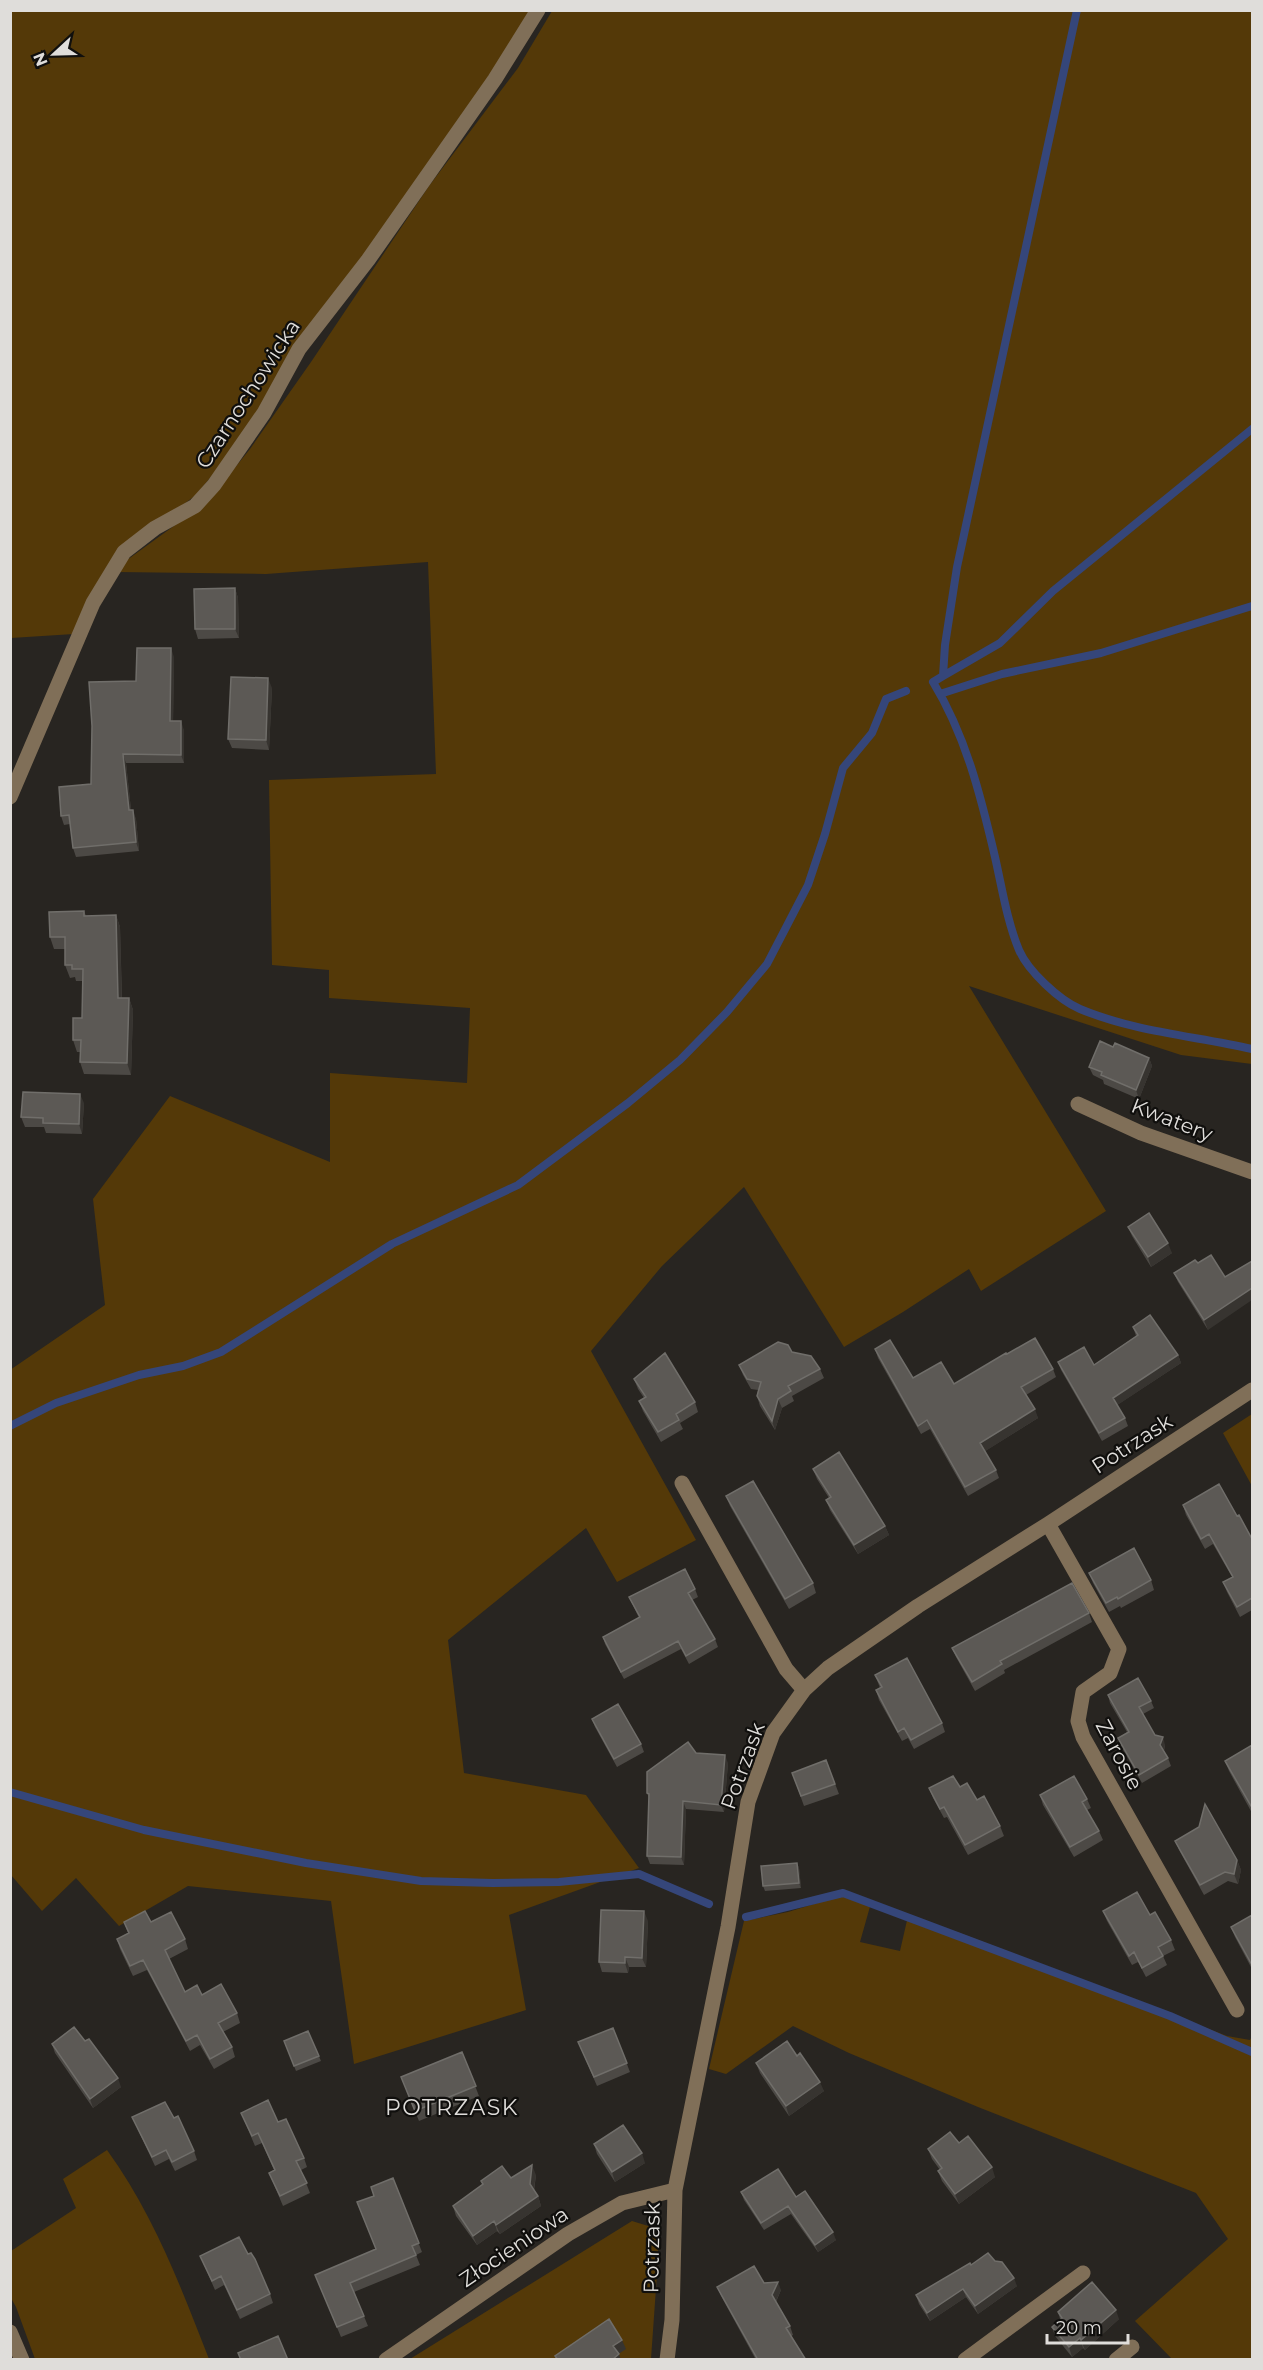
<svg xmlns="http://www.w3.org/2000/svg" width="1263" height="2370" font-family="Montserrat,sans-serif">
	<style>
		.green { fill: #543908 }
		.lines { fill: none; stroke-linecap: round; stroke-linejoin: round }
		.stream { stroke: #35467a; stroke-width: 8 }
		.minor { stroke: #806f58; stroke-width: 15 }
		.wall { fill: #4c4945 }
		.shaded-wall { fill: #373430 }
		.building { fill: #5c5955; stroke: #706e6a; stroke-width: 1.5 }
		.labels { text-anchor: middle; stroke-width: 4.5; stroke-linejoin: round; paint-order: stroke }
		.street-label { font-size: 21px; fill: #dfddda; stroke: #100f0d }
		.neighbourhood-label { font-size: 22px; letter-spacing: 1.5px; fill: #dfddda; stroke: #100f0d }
	</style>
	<rect width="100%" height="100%" fill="#282521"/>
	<path class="green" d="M11 11H529L500 66 245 435 196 495 112 558 74 634 11 638Z
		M552 11H1252V1064L1181 1055 969 986 1106 1211 981 1291 969 1269 903 1312 844 1347 744 1187 662 1266 591 1351 696 1540 617 1582 586 1528 448 1640 464 1773 586 1795 639 1868 509 1915 526 2010 354 2064 331 1901 188 1886 119 1926 76 1878 42 1911 11 1875 10 1370 105 1305 93 1199 170 1096 330 1162V1073L467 1083 470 1008 329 998V970L272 965 269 780 436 774 428 562 266 574 117 572 127 560 207 502 250 449 311 362 429 186 518 68Z
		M1252 1414V1486L1223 1433Z
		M840 1896 871 1903 860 1942 900 1951 908 1916 960 1933 1227 2036 1250 2040 1252 2036V2359H1172L1135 2321 1228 2239 1196 2193 978 2107 849 2053 793 2026 726 2074 709 2069 744 1921 788 1912Z
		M107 2150C154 2215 180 2285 209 2359H35L16 2307 11 2298V2251L76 2208 63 2179Z
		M632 2221 658 2229V2260L651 2359H410Z"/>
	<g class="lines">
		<path class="stream" d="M1077 10 957 567 945 645 943 676 933 682C966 736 981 797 995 857 1002 888 1007 921 1019 950 1028 971 1059 1000 1080 1009 1135 1032 1195 1036 1252 1049
			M943 676 1000 643 1053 591 1252 429
			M940 694 1002 674 1101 653 1252 606
			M10 1426 56 1403 139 1375 183 1366 221 1352 392 1244 518 1185 628 1103 680 1060 727 1012 767 964 808 885 825 834 843 768 872 733 886 699 906 691
			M10 1792 144 1830 306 1863 421 1881 493 1883 559 1882 639 1874 709 1904
			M746 1917 843 1893 1170 2016 1252 2052"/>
		<path class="minor" d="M10 797 93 603 124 552 155 528 195 506 214 485 264 413 299 349 368 260 495 79 538 10
			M1078 1104 1141 1133 1252 1172
			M682 1483 786 1669 804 1690
			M1048 1524 1119 1649 1110 1673 1083 1692 1078 1721 1083 1737 1237 2010
			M10 2332 22 2360
			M386 2360 568 2234 622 2203 675 2190
			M667 2360 672 2320 675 2190 728 1927 748 1802 773 1733 804 1690 828 1668 918 1606 1048 1524 1252 1390
			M965 2360 1083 2273
			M1116 2360 1132 2347"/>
	</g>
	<path class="wall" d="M235 588 238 598 239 638 198 639 195 629Z
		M174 657 173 721 184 730V763H126L131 810 136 819 139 851 76 857 73 848 70 824 64 825 61 816 91 784 136 681Z
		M272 688 269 750 232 748 228 739Z
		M84 911 86 916 116 915 120 927 122 998H129L133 1010 131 1075 84 1074 80 1062V1052H77L73 1040 82 1018 83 981H76L75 977 70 978 65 965V949H54L50 937Z
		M1113 1047 1149 1058 1152 1066 1139 1099 1104 1084 1103 1080 1093 1075 1089 1067Z
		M84 1103 82 1134 46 1133 44 1127H25L21 1117Z
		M1128 1227 1172 1253 1151 1267 1132 1236Z
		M1195 1260 1208 1330 1178 1282 1174 1273Z
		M1133 1327 1178 1355 1181 1363 1117 1405 1125 1418 1128 1426 1102 1441 1061 1370 1058 1362 1094 1365 1136 1336Z
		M875 1349 913 1378 954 1384 1007 1354 1053 1369 1056 1377 1026 1395 1038 1418 985 1451 996 1470 999 1478 968 1496 930 1429 921 1434 878 1358Z
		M792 1352 820 1369 824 1378 792 1396 794 1401 782 1408 775 1430 760 1406 757 1396 758 1390 751 1389 743 1375 739 1365Z
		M634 1379 695 1402 698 1412 680 1423 683 1429 661 1442 643 1411 639 1401 644 1398 638 1389Z
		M813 1469 885 1526 889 1535 858 1554 830 1510 826 1500 829 1498 817 1479Z
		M726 1496 813 1583 816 1593 789 1609 730 1506Z
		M1183 1505 1237 1516 1252 1539V1610L1240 1617 1227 1592 1223 1582 1232 1577 1213 1544 1205 1549 1186 1515Z
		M1089 1573 1151 1580 1154 1590 1121 1608 1120 1606 1109 1612 1093 1583Z
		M695 1589 698 1597 692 1600 715 1639 718 1647 689 1664 681 1649 624 1679 605 1644 603 1637 639 1618 629 1597Z
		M1089 1613 1092 1622 1004 1670 1005 1673 975 1691 956 1657 952 1648Z
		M875 1675 942 1723 945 1732 914 1749 908 1738 902 1741 879 1700 876 1690 880 1688Z
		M1108 1695 1151 1701 1154 1708 1143 1714 1155 1735 1165 1745 1164 1751 1168 1758 1171 1766 1142 1783 1121 1746 1118 1738 1127 1732 1110 1703Z
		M592 1719 641 1744 644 1752 617 1767 595 1727Z
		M1252 1745V1813L1229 1771 1225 1761Z
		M696 1753 728 1763 724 1812 686 1809 684 1865 650 1864 647 1856 649 1798 647 1793Z
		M826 1760 839 1794 804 1806 792 1773Z
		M960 1787 977 1800 1000 1826 1004 1836 968 1855 947 1817 944 1818 933 1798 929 1788Z
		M1040 1795 1087 1799 1091 1808 1087 1810 1099 1831 1103 1840 1074 1857 1043 1805Z
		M1175 1841 1237 1860 1241 1870 1238 1884 1228 1881 1204 1895 1179 1850Z
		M797 1863 799 1868 801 1888 765 1891 763 1886Z
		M1103 1911 1150 1915 1171 1940 1175 1950 1163 1956 1167 1965 1146 1977 1138 1962 1132 1965 1107 1921Z
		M1252 1915V1969L1235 1937 1231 1927Z
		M648 1921 646 1967H629L628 1973 602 1972 599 1962Z
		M124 1922H151L185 1939 188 1949 169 1959 185 1992 202 1995 237 2013 240 2023 223 2032 232 2047 235 2057 214 2069 200 2045 190 2051 147 1970 133 1976 120 1949 117 1939 128 1933Z
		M613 2028 630 2072 597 2086 578 2042Z
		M308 2031 321 2061 296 2071 284 2041Z
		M52 2044 121 2087 93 2108 55 2053Z
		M462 2052 479 2096 419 2121 401 2077Z
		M797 2056 824 2091 789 2116 760 2073 756 2063Z
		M241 2113 278 2122 304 2158 307 2167 301 2170 310 2193 283 2206 269 2173 274 2170 262 2143 255 2146Z
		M132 2117 194 2151 197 2160 175 2171 169 2159 155 2166Z
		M959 2143 995 2177 959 2204 942 2181 938 2171 940 2170 932 2159 928 2149Z
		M594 2144 645 2163 615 2182 597 2154Z
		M536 2175 534 2191 538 2196 541 2206 500 2234 497 2231 477 2245 456 2216 453 2206 483 2184 481 2181Z
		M393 2178 422 2252 416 2255 420 2265 354 2292 368 2326 341 2337 315 2275 376 2249 357 2202 374 2196 371 2187Z
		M741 2192 796 2197 836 2240 818 2252 791 2214 764 2230 744 2200Z
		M248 2254 270 2294 273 2303 240 2319 224 2285 215 2290 200 2256Z
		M971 2265 1017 2286 978 2314 966 2297 930 2321 919 2304 916 2295Z
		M764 2283 781 2290 776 2302 790 2326 793 2335 791 2336 806 2360H756L721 2296 717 2287Z
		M1058 2312 1119 2319 1085 2350 1083 2348 1072 2357 1055 2336 1052 2327 1060 2319Z"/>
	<path class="shaded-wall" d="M235 588 238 598 239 638 235 629Z
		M171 648 174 657 173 730 170 721Z
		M268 678 272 688 269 750 266 740Z
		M181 721 184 730V763L181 755Z
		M123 754 126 763 132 819 129 810Z
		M133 810 136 819 139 851 136 842Z
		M116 915 120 927 122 1010 118 998Z
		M129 998 133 1010 131 1075 127 1063Z
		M1149 1058 1152 1066 1139 1099 1136 1090Z
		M80 1094 84 1103 82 1134 79 1124Z
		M1168 1243 1172 1253 1151 1267 1148 1257Z
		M1252 1288V1300L1208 1330 1204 1320Z
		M1178 1355 1181 1363 1116 1406 1113 1398Z
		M778 1399 782 1408 775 1430 772 1421Z
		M1035 1409 1038 1418 984 1452 980 1443Z
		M885 1526 889 1535 858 1554 854 1545Z
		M1163 1737 1165 1745 1163 1753 1160 1745Z
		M725 1755 728 1763 724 1812 721 1805Z
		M683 1801 686 1809 684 1865 681 1857Z
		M1237 1860 1241 1870 1238 1884 1234 1874Z
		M797 1863 799 1868 801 1888 799 1883Z
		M644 1911 648 1921 646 1967 642 1958Z
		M625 1957 629 1967 628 1973 625 1963Z
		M118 2078 121 2087 93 2108 90 2099Z
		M820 2082 824 2091 789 2116 786 2106Z
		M642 2153 645 2163 615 2182 612 2172Z
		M532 2165 536 2175 533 2194 530 2184Z
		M992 2167 995 2177 959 2204 955 2194Z
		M538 2196 541 2206 500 2234 496 2225Z
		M494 2221 497 2231 477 2245 473 2236Z
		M833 2232 836 2240 818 2252 815 2245Z
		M1014 2278 1017 2286 978 2314 975 2306Z
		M778 2282 781 2290 775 2303 772 2295Z
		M963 2289 966 2297 930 2321 927 2313Z
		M1116 2310 1119 2319 1085 2350 1081 2340Z
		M1080 2338 1083 2348 1072 2357 1069 2347Z
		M622 2340 626 2349 617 2355 613 2346Z
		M619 2354 621 2360H612Z"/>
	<path class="building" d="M235 588V629H195L194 589Z
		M137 648H171L170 721H181V755L123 754 129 810H133L136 842 73 848 69 815 61 816 59 787 91 784 92 726 89 682 136 681Z
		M231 677 268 678 266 740 228 739Z
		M84 911V916L116 915 118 998H129L127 1063 80 1062 81 1040H73V1018H82L83 969H72V965H65V937H50L49 912Z
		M1100 1041 1113 1047 1115 1043 1149 1058 1136 1090 1101 1075 1102 1072 1089 1067Z
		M23 1092 80 1094 79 1124 43 1123V1118L21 1117Z
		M1149 1213 1168 1243 1148 1257 1128 1227Z
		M1211 1255 1225 1277 1252 1261V1288L1204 1320 1174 1273 1195 1260 1198 1263Z
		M1150 1315 1178 1355 1113 1398 1125 1418 1099 1433 1058 1362 1084 1347 1094 1365 1138 1335 1133 1327Z
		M1035 1338 1053 1369 1021 1387 1035 1409 980 1443 996 1470 965 1487 927 1420 918 1426 875 1349 890 1340 913 1378 941 1362 954 1384 1006 1353 1007 1354Z
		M778 1342 788 1345 792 1352 811 1356 820 1369 788 1386 791 1391 778 1399 772 1421 757 1396 761 1382 747 1379 739 1365Z
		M665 1353 695 1402 676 1414 679 1420 658 1432 639 1401 646 1397 634 1379Z
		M839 1452 885 1526 854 1545 826 1500 831 1497 813 1469Z
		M753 1481 813 1583 785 1599 726 1496Z
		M1219 1484 1237 1516 1239 1515 1252 1539V1598L1237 1607 1223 1582 1233 1577 1209 1534 1201 1539 1183 1505Z
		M1134 1548 1151 1580 1118 1599 1117 1597 1106 1603 1089 1573Z
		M685 1569 695 1589 688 1593 715 1639 686 1656 678 1641 621 1672 603 1637 640 1617 629 1597Z
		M1072 1583 1089 1613 1000 1661 1002 1664 972 1682 952 1648Z
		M907 1658 942 1723 911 1740 904 1728 898 1732 876 1690 882 1687 875 1675Z
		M1138 1678 1151 1701 1139 1707 1155 1735 1163 1737 1160 1745 1168 1758 1139 1775 1118 1738 1129 1732 1108 1695Z
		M618 1704 641 1744 614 1759 592 1719Z
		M688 1742 696 1753 725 1755 721 1805 683 1801 681 1857 647 1856 649 1794 647 1793V1772Z
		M1252 1745V1806H1251L1225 1761Z
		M826 1760 835 1784 801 1796 792 1773Z
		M953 1776 960 1787 967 1783 977 1800 984 1796 1000 1826 965 1845 944 1807 940 1809 929 1788Z
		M1074 1776 1087 1799 1082 1802 1099 1831 1070 1847 1040 1795Z
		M1205 1804 1237 1860 1234 1874 1225 1872 1200 1885 1175 1841 1199 1827Z
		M797 1863 799 1883 763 1886 761 1866Z
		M1137 1892 1150 1915 1155 1912 1171 1940 1158 1947 1163 1956 1142 1968 1134 1952 1129 1956 1103 1911Z
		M601 1910 644 1911 642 1958 625 1957V1963L599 1962Z
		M145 1911 151 1922 171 1912 185 1939 165 1950 185 1992 197 1985 202 1995 221 1984 237 2013 218 2023 232 2047 210 2059 197 2035 186 2041 143 1960 130 1966 117 1939 129 1933 124 1922Z
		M1252 1915V1965L1231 1927Z
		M74 2027 85 2041 89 2039 118 2078 90 2099 52 2044Z
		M613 2028 627 2063 594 2077 578 2042Z
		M308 2031 319 2056 294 2066 284 2041Z
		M787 2041 797 2056 800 2053 820 2082 786 2106 756 2063Z
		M462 2052 476 2086 415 2111 401 2077Z
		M268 2100 278 2122 286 2119 304 2158 296 2161 307 2183 280 2196 269 2173 275 2170 258 2133 252 2136 241 2113Z
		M165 2102 174 2118 178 2116 194 2151 172 2162 166 2150 152 2157 132 2117Z
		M623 2125 642 2153 612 2172 594 2144Z
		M950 2132 959 2143 968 2136 992 2167 955 2194 938 2171 942 2168 928 2149Z
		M532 2165 530 2184 538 2196 496 2225 494 2221 473 2236 453 2206 483 2184 481 2181 502 2166 511 2178Z
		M778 2169 796 2197 805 2191 833 2232 815 2245 788 2206 761 2223 741 2192Z
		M393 2178 419 2243 412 2246 416 2255 350 2283 364 2316 337 2327 315 2275 376 2249 357 2202 374 2196 371 2187Z
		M239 2237 248 2254 251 2253 255 2259 270 2294 237 2310 221 2276 212 2281 200 2256Z
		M988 2253 995 2261 1002 2262 1014 2278 975 2306 963 2289 927 2313 916 2295 970 2263 971 2265Z
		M754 2266 764 2283 778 2282 772 2295 790 2326 786 2328 806 2360H758L717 2287Z
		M1092 2282 1116 2310 1081 2340 1080 2338 1069 2347 1052 2327 1062 2318 1058 2312Z
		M609 2319 622 2340 613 2346 619 2354 612 2360H558L555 2356Z
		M278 2336 288 2360H241L238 2353Z"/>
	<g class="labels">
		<g class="street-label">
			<text transform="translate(248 394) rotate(-57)" y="7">Czarnochowicka</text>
			<text transform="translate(1172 1120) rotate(21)" y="7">Kwatery</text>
			<text transform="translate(1132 1444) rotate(-33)" y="7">Potrzask</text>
			<text transform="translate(1119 1755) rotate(62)" y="7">Zarosie</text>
			<text transform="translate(743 1766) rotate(-70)" y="7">Potrzask</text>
			<text transform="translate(514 2247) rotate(-34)" y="7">Złocieniowa</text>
			<text transform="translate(652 2248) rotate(-89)" y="7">Potrzask</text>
		</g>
		<g class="neighbourhood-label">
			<text x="452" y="2115">POTRZASK</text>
		</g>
	</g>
	<rect width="1263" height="2370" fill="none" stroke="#dfddda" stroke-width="24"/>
	<g transform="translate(54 54) rotate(248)" stroke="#100f0d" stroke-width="4.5" paint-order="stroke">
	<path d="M0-4.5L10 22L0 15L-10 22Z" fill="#dfddda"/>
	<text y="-9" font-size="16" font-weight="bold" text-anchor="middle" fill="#dfddda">N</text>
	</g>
	<path d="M1047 2334v9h81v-9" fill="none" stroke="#dfddda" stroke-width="3"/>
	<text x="1056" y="2334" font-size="18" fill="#dfddda" stroke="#100f0d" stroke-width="4.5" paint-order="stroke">20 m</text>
</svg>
